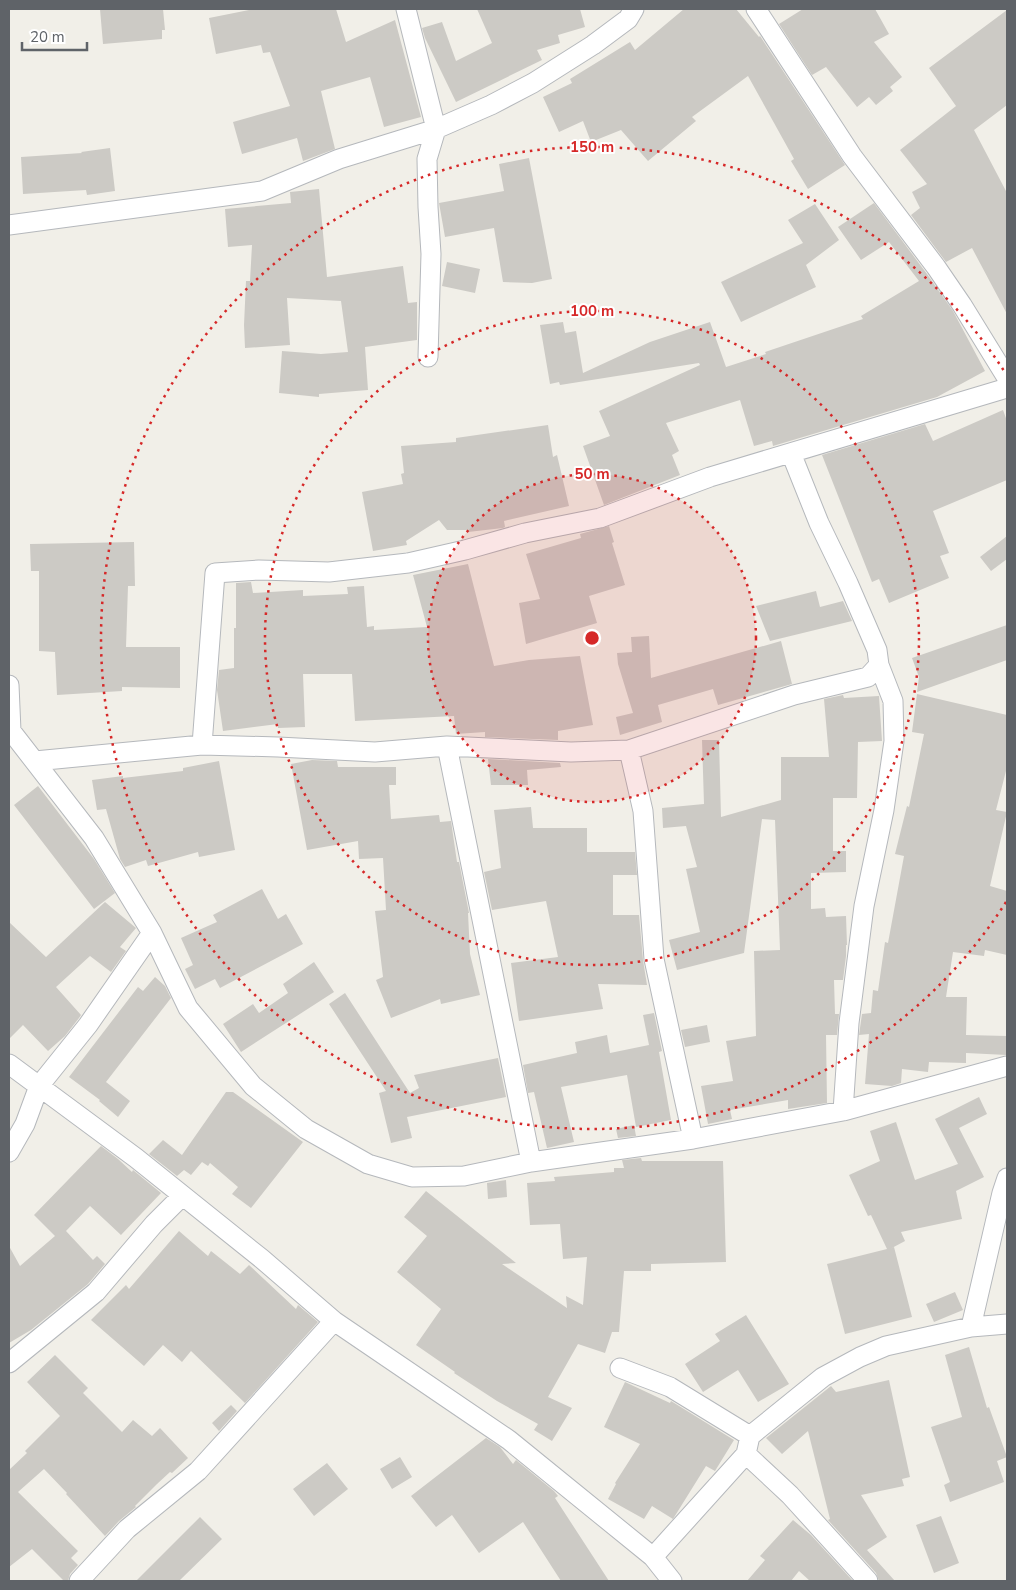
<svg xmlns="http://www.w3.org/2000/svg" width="1016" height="1590" font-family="'Nunito Sans',sans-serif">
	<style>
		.building { fill: #cccac5 }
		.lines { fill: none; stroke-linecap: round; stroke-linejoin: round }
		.minor-casing { stroke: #b5b8bc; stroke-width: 21 }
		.minor { stroke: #fff; stroke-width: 19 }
		.ring { fill: none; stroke: #d62828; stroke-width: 2.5; stroke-dasharray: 2.5 5 }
		.centre { fill: #d62828; stroke: #fff; stroke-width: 2.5 }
		.ring-label { font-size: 15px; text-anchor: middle; font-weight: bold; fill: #d62828; stroke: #fff; stroke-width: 4; stroke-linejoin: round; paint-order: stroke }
	</style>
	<rect width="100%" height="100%" fill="#f1efe8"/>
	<path class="building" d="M100 9H163L165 30H162V39L103 44Z
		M254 9H336L346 42 395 20 421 117 384 127 370 77 321 91 335 149 303 161 297 138 242 154 233 122 290 106 270 52 263 53 261 45 216 54 209 18Z
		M477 9H580L585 27 558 35 560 43 537 50 542 60 456 102 425 38 422 28 442 22 456 61 492 43Z
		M684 9H736L759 37 760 36 845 165 808 189 791 161 794 159 748 76 692 117 696 121 648 161 621 130 591 142 583 121 559 132 543 97 572 83 570 79 630 42 635 50Z
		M803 9H875L889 34 874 42 902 77 890 87 893 91 876 105 869 97 857 107 826 67 812 75 779 24Z
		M1007 10V105L974 130 1007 193V314L972 248 946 262 911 215 920 208 912 192 927 184 900 150 956 106 929 68Z
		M110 148 115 191 87 195 86 190 23 194 21 157 82 153 81 152Z
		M529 158 552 279 532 283 503 282 494 228 445 237 439 203 504 191 499 164Z
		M319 189 327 277 403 266 408 303 417 302V340L365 347 368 390 319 394V397L279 393 282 351 321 354 348 352 341 301 287 298 290 345 245 348 244 325 246 281H250L252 245 228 247 225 209 291 203 290 192Z
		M874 203 927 274 953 311 985 371 937 397 773 446 772 441 754 446 740 400 666 423 679 451 672 455 680 475 604 505 583 446 610 436 599 411 700 365 699 363 560 385 559 382 550 384 540 325 563 322 565 333 576 331 583 373 650 342 710 322 726 367 766 354 765 352 863 319 861 316 919 281 889 242 861 260 838 227Z
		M815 204 839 240 806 265 816 287 741 322 721 282 803 243 788 220Z
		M447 262 480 269 475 293 442 286Z
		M1003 410 1007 421V480L933 511 949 553 940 556 949 578 889 603 879 579 872 582 822 455 925 424 933 441Z
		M548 425 553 457 557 455 569 506 504 521 505 527 503 528 468 532V530H447L439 520 406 541 407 545 373 551 362 492 403 484 401 474 404 473 401 446 456 442V438Z
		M609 526 614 542 612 543 625 585 589 596 597 623 526 644 519 603 540 599 526 554 581 538 580 534Z
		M1007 536V559L991 571 980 557Z
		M134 542 135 586H128L126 647H180V688L122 687V691L57 695 55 652 39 651V571H31L30 544Z
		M468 564 494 666 529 660 580 656 593 725 558 731V740L485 737V732L456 734 454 716 355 721 352 674H303L305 727 278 728V724L223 731 217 690 219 670 234 668V628H236V583L251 582 253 593 303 590V596L348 594 347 587 364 586 367 627 374 626V630L427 627 413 575Z
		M816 591 820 607 843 601 852 621 770 641 756 606Z
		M1007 625V660L917 692 919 677 912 658Z
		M649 636 651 678 781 641 792 684 718 705 713 689 658 705 662 722 620 735 616 717 633 713 618 664 617 653 632 652 631 637Z
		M917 694 1007 715V767L996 810 1007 812 990 886 1007 891V955L985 950 984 956 953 952 946 997H967L966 1035 1007 1036V1055L966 1053V1063L929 1062 928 1072 902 1069 901 1083 892 1086 865 1084 869 1034 859 1035 862 1014 871 1013 873 990 878 991 885 942 888 943 904 856 895 854 907 806 909 807 924 734 912 732Z
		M843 695 844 698 879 696 882 741 858 742 857 798H833V851H846V872L811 873V909L825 908 826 917 846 916 847 945H846V956L843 980H834L835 1014H839L837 1035H826L827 1103 788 1109V1100L730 1110 732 1119 708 1124 701 1086 733 1081 726 1041 756 1036 754 951 780 950 775 820 762 819 744 953 677 970 669 940 700 932 686 869 697 867 686 826 663 828 662 808 704 804 702 740H719L721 817 781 800V757H829L824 699Z
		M488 759 560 763 561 767 527 770 528 785H491Z
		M312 760 337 761 338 767H396V785H389L391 819 439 815 440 822 451 821 457 862H459L469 913H468L470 954 480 995 441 1004 440 999 391 1018 376 980 383 977 375 911 386 910 383 858 359 859 358 841 307 850 291 764Z
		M219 761 235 850 199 857 198 852 148 866 146 860 125 867 120 859 106 809 97 810 92 780 123 776V778L183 771V768Z
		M38 786 94 859 115 893 94 909 14 805Z
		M531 807 533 828H587V852H635L637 875H613V915H639L643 960 647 985 598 984 603 1009 519 1021 511 963 558 957 546 901 492 910 484 872 501 868 494 810Z
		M262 889 278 919 286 914 303 944 220 988 215 979 195 989 185 969 193 965 181 938 217 922 213 915Z
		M105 902 136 928 120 947 126 951 111 972 90 956 56 987 81 1015 79 1018 65 1036 48 1051 23 1025 9 1039V922L46 957Z
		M314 962 334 992 241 1052 223 1024 253 1004 259 1013 288 993 283 984Z
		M155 977 165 986 171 998 106 1082 130 1101 118 1117 99 1101 100 1100 69 1077 138 987 143 991Z
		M345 993 410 1093 419 1088 414 1075 498 1058 506 1097 407 1117 412 1138 391 1143 379 1093 386 1091 329 1004Z
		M654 1013 662 1051 659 1052 671 1120 636 1127 627 1075 561 1087 574 1142 547 1148 534 1092 528 1093 523 1065 577 1053 575 1042 607 1035 610 1053 649 1045 643 1015Z
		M707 1025 710 1042 685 1047 681 1030Z
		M226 1092H233L303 1142 251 1208 232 1194 238 1187 210 1163 208 1166 202 1162 191 1175 184 1170 177 1176 149 1154 163 1140 182 1155Z
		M979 1097 987 1114 959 1128 984 1177 956 1191 962 1219 901 1232 905 1241 890 1249 894 1247 912 1317 845 1334 827 1264 887 1249 871 1215 868 1216 849 1175 880 1161 870 1131 896 1122 915 1180 958 1164 935 1119Z
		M634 1125 636 1136 618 1138 616 1129Z
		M101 1146 118 1159 132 1172 133 1170 161 1193 121 1235 90 1206 66 1231 93 1260 97 1256 105 1264 88 1284 31 1330 9 1343V1246L20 1266 55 1236 34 1215Z
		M641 1158 642 1161H723L726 1262 651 1264V1271H624L619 1332H612L605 1353 578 1344 548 1397 572 1408 552 1441 534 1430 538 1424 497 1401 454 1373 455 1372 416 1345 441 1309 397 1272 427 1236 404 1217 426 1191 516 1263 502 1264 567 1308 566 1296 583 1305 587 1257 563 1259 560 1224 530 1225 527 1183 555 1181 554 1177 614 1172V1168H624L622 1160Z
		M506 1180 507 1197 488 1199 487 1183Z
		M179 1231 208 1256 211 1251 240 1274 249 1265 296 1309 298 1305 318 1322 245 1403 191 1351 182 1362 163 1345 144 1366 91 1320 126 1285 129 1289Z
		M955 1292 963 1310 934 1322 926 1304Z
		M746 1315 789 1384 758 1402 738 1370 703 1392 685 1364 720 1341 715 1334Z
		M969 1347 987 1408 989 1407 1007 1457 997 1461 1004 1482 950 1502 944 1485 950 1482 931 1427 962 1417 945 1355Z
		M55 1355 88 1388 83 1393 122 1432 133 1420 152 1436 160 1428 188 1458 172 1473 170 1472 157 1484 135 1506 136 1507 119 1521 105 1536 66 1494 67 1493 44 1469 18 1492 78 1551 71 1558 78 1565 70 1574 68 1581H64L32 1549 9 1567V1470L27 1453 25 1451 60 1416 27 1382Z
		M889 1380 910 1477 902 1479 904 1486 861 1495 887 1537 867 1550 895 1581H879L876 1573 828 1520 830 1519 808 1431 782 1454 766 1438 831 1386 836 1392Z
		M625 1382 670 1403 671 1401 734 1440 715 1471 706 1466 673 1519 652 1506 644 1519 608 1499 616 1484 615 1483 640 1444 604 1427Z
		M231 1405 237 1411 219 1431 212 1423Z
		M486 1438 500 1447 513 1464 516 1460 554 1491 558 1496 555 1498 609 1581H561L523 1522 479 1553 452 1515 436 1527 411 1496Z
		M400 1457 412 1477 392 1489 380 1469Z
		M327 1463 348 1489 314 1516 293 1489Z
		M941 1516 959 1563 934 1573 916 1525Z
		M200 1517 222 1539 179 1581H136Z
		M793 1520 811 1535 853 1581H810L799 1571 791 1581H747L765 1560 760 1556Z"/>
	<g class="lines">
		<g class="minor-casing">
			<path id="minor" d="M406 9 436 129 427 159 428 207 431 254 428 357
				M756 9 852 156 936 267 962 305 1007 378
				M9 225 262 191 339 159 436 129 491 105 533 83 593 45 628 19 634 9
				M9 685 11 731 94 838 152 933 188 1008 253 1086 306 1129 368 1164 412 1177 464 1176 531 1162 693 1139 843 1111 1007 1066
				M202 745 278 747 375 752 447 746 571 752 629 750 794 695 868 677 879 665 877 650 848 583 819 523 791 453
				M447 746 531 1162
				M629 750 643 811 654 959 693 1139
				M35 761 202 745 215 573 259 570 329 572 408 563 465 550 525 533 600 518 710 477 1007 388
				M9 1064 136 1158 262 1259 334 1321 509 1440 653 1557 672 1581
				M843 1111 849 1023 864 906 884 810 894 741 893 701 879 665
				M9 1152 25 1124 39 1086 88 1025 152 933
				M971 1327 1002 1193 1007 1178
				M9 1363 96 1292 154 1224 182 1196
				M620 1368 670 1387 750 1436
				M746 1454 790 1495 868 1581
				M653 1557 746 1454 750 1436 823 1377 860 1357 886 1346 971 1327 1007 1324
				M79 1581 127 1529 198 1471 334 1321"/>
		</g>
		<use href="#minor" class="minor"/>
	</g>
	<circle cx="592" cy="638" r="164" fill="#d62828" fill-opacity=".12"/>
	<g class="ring">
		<circle cx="592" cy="638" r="164"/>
		<circle cx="592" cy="638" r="327"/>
		<path d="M1006 902A491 491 0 1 1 1006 374"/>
	</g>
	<circle cx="592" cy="638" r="8" class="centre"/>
	<g class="ring-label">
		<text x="592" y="152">150 m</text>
		<text x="592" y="316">100 m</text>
		<text x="592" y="479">50 m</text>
	</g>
	<rect width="1016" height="1590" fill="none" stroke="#5f6368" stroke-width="20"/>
	<path d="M22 42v8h65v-8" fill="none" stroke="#5f6368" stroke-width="2.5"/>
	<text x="30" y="42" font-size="15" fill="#5f6368" stroke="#ffffff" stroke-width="4" paint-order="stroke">20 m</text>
</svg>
